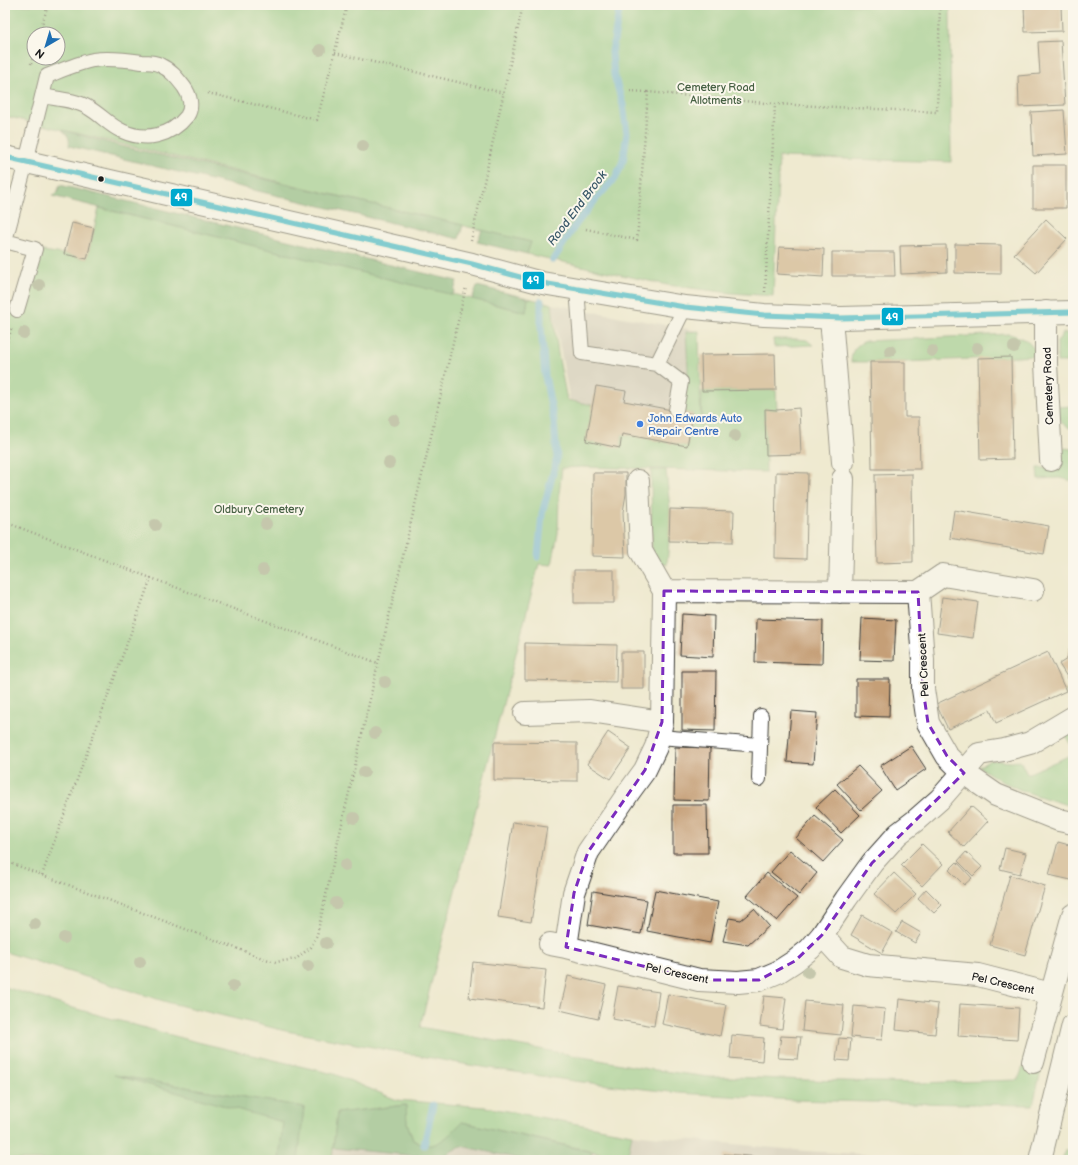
<svg xmlns="http://www.w3.org/2000/svg" width="1078" height="1165" font-family="'Balsamiq Sans',sans-serif">
	<style>
		.industrial { fill: #cac3b8 }
		.green { fill: #84c67e; stroke: #50714d; fill-rule: evenodd }
		.forest { fill: #6bab6d; stroke: #446444 }
		.lines { fill: none; stroke-linecap: round; stroke-linejoin: round }
		.stream { stroke: #62afdb; stroke-width: 7 }
		.building { fill: #c59f77 }
		.lane-casing { stroke: #3c3b37; stroke-width: 16 }
		.street-casing { stroke: #3c3b37; stroke-width: 24 }
		.secondary-casing { stroke: #3c3b37; stroke-width: 24 }
		.path { stroke: #3c3b37; stroke-width: 2.5; stroke-dasharray: 1 3; stroke-linecap: butt }
		.lane { stroke: #fff; stroke-width: 14 }
		.street { stroke: #fff; stroke-width: 22 }
		.secondary { stroke: #fff; stroke-width: 22 }
		.bus-1-casing { stroke: #fbf7ec; stroke-width: 8 }
		.bus-1 { stroke: #00a9ce; stroke-width: 5 }
		.tree { fill: #929e82 }
		.marked { fill: none; stroke: #7b2cbf; stroke-width: 3; stroke-dasharray: 8 5; stroke-linejoin: round }
		.bus-dot { fill: #1c1c1c; stroke: #fbf7ec; stroke-width: 1.5 }
		.shop-dot { fill: #3f7fe0; stroke: #fbf7ec; stroke-width: 1.5 }
		.labels { text-anchor: middle; stroke-width: 4; stroke-linejoin: round; paint-order: stroke }
		.park-label { font-size: 11px; fill: #466043; stroke: #fbf7ec }
		.street-label { font-size: 11px; fill: #1c1c1c; stroke: #fbf7ec }
		.shop-label { font-size: 11px; fill: #366cbe; stroke: #fbf7ec; text-anchor: start }
		.water-label { font-size: 12px; font-style: italic; fill: #385768; stroke: #fbf7ec }
		.line-badge { stroke: #fbf7ec; stroke-width: 1.5 }
		.badge-label { font-size: 11px; text-anchor: middle; font-weight: bold; fill: #fff }
	</style>
	<rect width="100%" height="100%" fill="#fbf7ec"/>
	<filter id="ink" filterUnits="userSpaceOnUse"><feTurbulence type="fractalNoise" baseFrequency=".025" numOctaves="2"/><feDisplacementMap in="SourceGraphic" scale="8" xChannelSelector="R" yChannelSelector="G"/><feConvolveMatrix kernelMatrix="1 2 1 2 8 2 1 2 1" color-interpolation-filters="sRGB"/></filter>
	<filter id="wash" filterUnits="userSpaceOnUse"><feTurbulence type="fractalNoise" baseFrequency=".012" numOctaves="4" result="noise"/><feDisplacementMap in="SourceGraphic" scale="16" xChannelSelector="R" yChannelSelector="G"/><feGaussianBlur stdDeviation="0.9" result="paint"/><feColorMatrix in="noise" values="0 0 0 0 0 0 0 0 0 0 0 0 0 0 0 0 0 1.4 0 .05"/><feComposite in="paint" operator="in"/></filter>
	<g filter="url(#wash)">
		<rect width="100%" height="100%" fill="#efead0"/>
		<path class="industrial" d="M552 304 699 331 702 470 582 467Z
			M337 1113 462 1122 627 1159 632 1134 805 1151 972 1160H332Z"/>
		<path class="green" d="M5 5H950L951 162 779 157 773 296 731 293 667 285 527 254 531 242 5 116ZM34 34H58V58H34Z
			M5 186 10 187 5 208Z
			M99 208 526 312 528 298 552 304 558 354 567 400 593 405 586 441 620 448 622 434 687 446 693 414 682 412 688 370 686 332 699 331 701 427 702 391 776 390 777 410 765 409 766 472 582 467 562 468 559 494 558 533 552 565 539 564 420 1027 648 1069 709 1077H733L809 1080 916 1083 1018 1080 1023 1067 1041 1071 1033 1105 907 1103 794 1100 679 1093 574 1081 469 1065 286 1031 170 1003 5 952V306L25 312 43 251 64 254 87 259Z
			M1063 333 1073 334V362H1057V342Z
			M1009 334C1023 338 1032 341 1037 356L905 362H851C852 349 854 347 865 341Z
			M773 339H797L807 340 813 345 774 347Z
			M1073 406V429C1061 426 1058 418 1057 407Z
			M1063 448 1073 449V481L1060 478 1038 479 1037 468H1061Z
			M651 470H666L670 509 669 541 667 565 659 563 652 553Z
			M1073 688V705L1065 691Z
			M1073 729V749L1064 733Z
			M1073 754V807L1023 791 1001 781 979 767 990 760 1012 762 1020 760 1027 774Z
			M5 987 66 1006 193 1041 334 1074 397 1100 485 1107 632 1134 627 1159 462 1122C454 1131 438 1149 425 1146 421 1145 417 1142 413 1140L407 1123 405 1105 337 1113 332 1160H298L304 1107 120 1076 283 1122 279 1160H5Z
			M1065 1150H1073V1160H1062Z"/>
		<path class="forest" d="M62 130 121 146 463 225 459 239 69 146C70 138 68 135 62 130Z
			M60 185 457 281 453 295 52 196 57 193Z
			M482 230 531 242 527 254 477 242Z
			M477 286 528 298 526 312 472 299Z
			M114 1075 304 1107 298 1160H279L283 1122Z
			M406 1105 407 1123 413 1140C417 1142 421 1145 425 1145 440 1147 452 1132 462 1122L592 1152 590 1160H525L461 1146 440 1158 333 1148 337 1113Z"/>
		<g class="lines">
			<path class="stream" d="M553 260 576 224 597 198 616 177 623 161 627 133 623 105 614 75 612 52 620 5
				M538 557 542 514 557 458 554 421 545 376 541 326V301
				M424 1145 433 1105"/>
		</g>
		<g id="blocks">
			<path class="building" d="M1024 5H1061L1062 31 1025 32Z
				M1061 41 1065 105 1019 107 1018 76 1040 74 1038 42Z
				M1064 110 1067 154 1033 156 1031 112Z
				M1033 165H1066V208H1033Z
				M1046 219 1067 239 1036 273 1014 254Z
				M72 223 94 228 87 259 64 254Z
				M955 244 1001 245V274L955 273Z
				M946 245 947 272 901 274 900 246Z
				M779 247 824 249 823 277 777 274Z
				M832 252H894L895 276H832Z
				M775 354 776 390 702 391 701 355Z
				M1011 357 1013 459 980 460 978 358Z
				M870 362H905V417H919L920 469H872Z
				M596 386 626 391 624 401 693 414 687 446 622 434 620 448 586 441Z
				M799 408 801 454 766 455 765 409 777 410Z
				M776 472 808 473 806 559 775 558Z
				M593 473H626V494L623 512 625 557 592 556Z
				M912 474 913 562 877 563 875 475Z
				M670 509 734 511 733 542 669 541Z
				M954 510 1049 526 1044 554 950 538Z
				M574 570H614V603H574Z
				M942 597 978 602 973 638 937 633Z
				M682 614 714 616 713 657 680 655Z
				M862 618 896 620 894 661 860 660Z
				M756 619 823 621 822 664 755 662Z
				M525 643 617 645 616 682 525 680Z
				M1070 647 1073 648V684L1072 685 1059 664 1067 659Z
				M621 652H644V689H621Z
				M1048 652 1066 691 996 723 990 710 948 729 936 704Z
				M682 671H716L715 731 682 730Z
				M856 679H890L889 717 856 716Z
				M791 711 817 713 813 764 787 762Z
				M608 732 631 748 610 779 587 764Z
				M494 742 577 743V781L494 780Z
				M911 746 926 769 895 790 880 766Z
				M675 747 710 748 709 801 674 800Z
				M858 766 882 791 861 810 837 784Z
				M835 789 860 815 841 833 816 807Z
				M673 805H707L708 853H673Z
				M971 806 988 821 964 847 948 832Z
				M815 816 843 840 823 862 796 838Z
				M513 822 547 827 531 922 498 917Z
				M1058 842 1073 846V873L1071 880 1049 875Z
				M922 844 943 864 922 886 901 865Z
				M1005 848 1026 853 1020 874 1000 869Z
				M790 850 817 873 799 895 771 872Z
				M966 852 982 867 973 876 958 861Z
				M957 862 972 878 964 885 949 870Z
				M767 873 797 898 777 921 747 896Z
				M894 873 916 894 896 914 874 894Z
				M1010 875 1045 886 1025 955 990 945Z
				M926 889 942 905 934 913 918 898Z
				M655 890 718 902 710 943 647 931Z
				M593 891 647 900 641 934 588 925Z
				M754 909 769 926 748 945 723 941 729 918 741 920Z
				M862 915 893 933 882 953 851 935Z
				M902 922 921 933 915 943 896 932Z
				M473 962 546 970 542 1007 469 998Z
				M568 976 606 985 598 1019 560 1010Z
				M618 986 659 992 654 1026 612 1019Z
				M668 994 726 1005 720 1036 662 1024Z
				M764 996 786 998 782 1029 760 1026Z
				M899 999 938 1004 935 1034 896 1030Z
				M805 1001 844 1005 841 1035 802 1031Z
				M960 1004 1019 1008 1017 1040 958 1036Z
				M854 1006 885 1009 882 1040 851 1037Z
				M732 1035 764 1038 762 1061 730 1058Z
				M781 1036 801 1037 798 1059 778 1058Z
				M839 1038 851 1039 849 1061 836 1060Z
				M724 1154 785 1159V1160H723Z"/>
		</g>
	</g>
	<g filter="url(#ink)">
		<use href="#blocks" fill-opacity="0" stroke="#3c3b37" stroke-width="1"/>
		<g class="lines">
			<g class="lane-casing">
				<path id="lane" d="M5 241 26 162 47 76C62 70 78 63 93 60 107 58 128 60 142 62 148 62 155 62 160 65 171 70 177 78 184 87 190 95 193 107 187 116 171 136 146 142 122 131 110 126 101 115 89 108 76 100 58 99 42 96
					M5 242V241L35 249 17 310
					M577 289 582 353 657 364
					M676 410 681 382 657 364 685 307
					M659 737 760 745
					M759 779 761 716"/>
			</g>
			<g class="street-casing">
				<path id="street" d="M1046 312V363L1051 460
					M831 318 843 462
					M638 481 641 551 664 591
					M840 592 843 479
					M918 592 943 575 1033 590
					M525 713 590 711 662 722
					M822 935 842 957 868 965 978 975 1051 994
					M550 944 566 947 699 980 738 982 759 980 778 972 795 961 810 949 822 935 846 899 872 863 898 834 915 821 940 799 979 754 1004 750 1030 743 1072 718
					M566 947 574 893 588 852 629 792 645 770 656 747 662 722 664 591 918 592 923 660V689L928 723 947 756 964 773 996 795 1059 820 1073 823
					M1033 1062 1073 915"/>
			</g>
			<g class="secondary-casing">
				<path id="secondary" d="M5 157 472 264 542 283 685 307 764 315 841 318 1073 312
					M1040 1160 1073 1025"/>
			</g>
			<path class="path" d="M39 34 48 5
				M335 53 504 93
				M31 64 34 53
				M630 91 648 92
				M208 93 317 120 347 5
				M586 229 637 240 648 92 775 104 937 112 940 5
				M471 241 523 5
				M765 292 775 104
				M5 349 12 327
				M5 522 151 578
				M5 861 265 959 276 962 296 959 311 947 317 935 378 663 466 287
				M42 875 151 578 378 663
				M5 1096H7"/>
			<use href="#lane" class="lane"/>
			<use href="#street" class="street"/>
			<use href="#secondary" class="secondary"/>
			<g class="bus-1-casing">
				<path id="bus-1" d="M5 157 472 264 542 283 685 307 764 315 841 318 1073 312"/>
			</g>
			<use href="#bus-1" class="bus-1"/>
		</g>
		<g class="tree">
			<circle cx="320" cy="50" r="6"/>
			<circle cx="363" cy="146" r="6"/>
			<circle cx="39" cy="285" r="6"/>
			<circle cx="24" cy="333" r="6"/>
			<circle cx="1014" cy="347" r="6"/>
			<circle cx="977" cy="348" r="6"/>
			<circle cx="890" cy="351" r="6"/>
			<circle cx="932" cy="351" r="6"/>
			<circle cx="394" cy="420" r="6"/>
			<circle cx="735" cy="436" r="6"/>
			<circle cx="389" cy="463" r="6"/>
			<circle cx="266" cy="524" r="6"/>
			<circle cx="155" cy="525" r="6"/>
			<circle cx="263" cy="570" r="6"/>
			<circle cx="385" cy="682" r="6"/>
			<circle cx="375" cy="733" r="6"/>
			<circle cx="364" cy="772" r="6"/>
			<circle cx="354" cy="818" r="6"/>
			<circle cx="345" cy="865" r="6"/>
			<circle cx="336" cy="903" r="6"/>
			<circle cx="35" cy="924" r="6"/>
			<circle cx="64" cy="938" r="6"/>
			<circle cx="326" cy="943" r="6"/>
			<circle cx="140" cy="962" r="6"/>
			<circle cx="308" cy="966" r="6"/>
			<circle cx="808" cy="972" r="6"/>
			<circle cx="233" cy="986" r="6"/>
		</g>
	</g>
	<path d="M0 0H1078V1165H0ZM664 591 918 592 923 689 928 723 947 756 964 773 872 863 822 935 795 961 759 980H699L566 947 574 893 588 852 645 770 662 722Z" fill="#efead0" fill-opacity=".55" fill-rule="evenodd"/>
	<path class="marked" d="M664 591 918 592 923 689 928 723 947 756 964 773 872 863 822 935 795 961 759 980H699L566 947 574 893 588 852 645 770 662 722Z"/>
	<circle class="bus-dot" cx="101" cy="179" r="3.5"/>
	<circle class="shop-dot" cx="640" cy="424" r="4"/>
	<g class="labels">
		<g class="park-label">
			<text x="716" y="91">Cemetery Road<tspan x="716" dy="13">Allotments</tspan></text>
			<text x="259" y="513">Oldbury Cemetery</text>
		</g>
		<g class="street-label">
			<text transform="translate(1048 386) rotate(-92)" y="4">Cemetery Road</text>
			<text transform="translate(923 665) rotate(-93)" y="4">Pel Crescent</text>
			<text transform="translate(677 973) rotate(12)" y="4">Pel Crescent</text>
			<text transform="translate(1003 983) rotate(13)" y="4">Pel Crescent</text>
		</g>
		<g class="shop-label">
			<text x="648" y="422">John Edwards Auto<tspan x="648" dy="13">Repair Centre</tspan></text>
		</g>
		<g class="water-label">
			<text transform="translate(577 208) rotate(-53)" y="4">Rood End Brook</text>
		</g>
	</g>
	<g class="line-badge">
		<rect x="170" y="188" width="23" height="19" rx="4" fill="#00a9ce"/>
		<rect x="522" y="271" width="23" height="19" rx="4" fill="#00a9ce"/>
		<rect x="881" y="307" width="23" height="19" rx="4" fill="#00a9ce"/>
	</g>
	<g class="badge-label">
		<text x="181" y="201">49</text>
		<text x="533" y="284">49</text>
		<text x="892" y="321">49</text>
	</g>
	<rect width="1078" height="1165" fill="none" stroke="#fbf7ec" stroke-width="20"/>
	<g transform="translate(46 46) rotate(218)"><circle r="19" fill="#fbf7ec" stroke="#a29f99"/>
	<path d="M0-3L7 15L0 10L-7 15Z" fill="#1f6fb2"/>
	<text y="-6" font-size="11" font-weight="bold" text-anchor="middle" fill="#1c1c1c">N</text>
	</g>
</svg>
